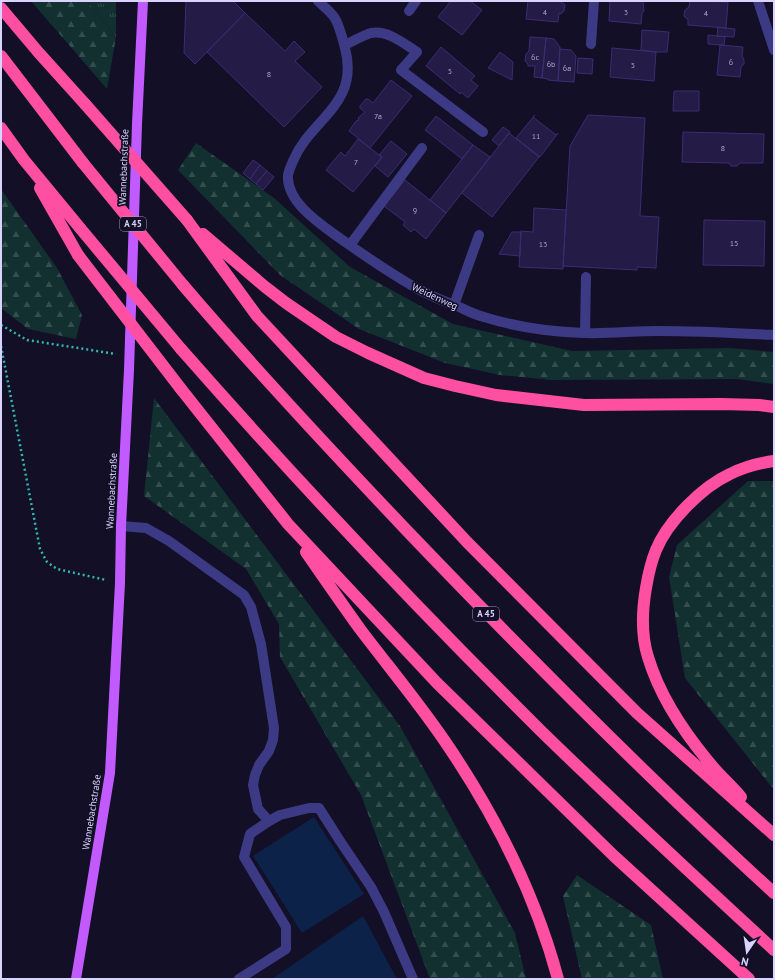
<svg xmlns="http://www.w3.org/2000/svg" width="775" height="980" font-family="'PT Sans',sans-serif">
	<style>
		.grass { fill: url(#grass-tufts) }
		.forest { fill: url(#forest-firs) }
		.water { fill: #0c2248 }
		.building { fill: #241b47; stroke: #3b2d73 }
		.lines { fill: none; stroke-linecap: round; stroke-linejoin: round }
		.path { stroke: #2fb8b0; stroke-width: 2.5; stroke-dasharray: 2 3; stroke-linecap: butt }
		.minor { stroke: #3d3a85; stroke-width: 10 }
		.major { stroke: #c25bff; stroke-width: 10 }
		.highway { stroke: #ff4fa3; stroke-width: 12 }
		.highway-bridge { stroke: #ff4fa3; stroke-width: 12 }
		.labels { text-anchor: middle; stroke-width: 3.5; stroke-linejoin: round; paint-order: stroke }
		.number-label { font-size: 8px; fill: #aca6d1 }
		.shield { fill: #130f26; stroke: #9e99be; stroke-width: 1 }
		.shield-label { font-size: 9px; font-weight: bold; fill: #d9d4ff }
		.street-label { font-size: 10px; fill: #d9d4ff; stroke: #130f26 }
	</style>
	<defs>
		<pattern id="grass-tufts" width="24" height="20" patternUnits="userSpaceOnUse"><rect width="24" height="20" fill="#12302f"/><path d="M3 7l-1-3M5 7V3M7 7l1-3M15 17l-1-3M17 17v-4M19 17l1-3" fill="none" stroke="#344d4e"/></pattern>
		<pattern id="forest-firs" width="22" height="20" patternUnits="userSpaceOnUse"><rect width="22" height="20" fill="#12302f"/><path d="M5 1l3.5 6h-7zM16 11l3.5 6h-7z" fill="#344d4e"/></pattern>
	</defs>
	<rect width="100%" height="100%" fill="#130f26"/>
	<path class="grass" d="M87 1H116V37Z"/>
	<path class="forest" d="M31 1H87L116 37 107 89Z
		M196 143 274 198 350 267 453 324 572 351 730 348 774 352V384L737 379 552 380 500 375 445 363 359 329 280 275 178 170Z
		M1 189 57 268 82 315 76 339 28 329 1 308Z
		M154 398 400 726 515 933 526 979H430L361 795 280 657 279 624 246 569 144 496Z
		M748 481H774V790L685 678 669 577 677 545Z
		M577 875 651 925 663 979H582L563 896Z"/>
	<path class="water" d="M314 817 364 894 302 933 253 856Z
		M363 916 397 979H272Z"/>
	<path class="building" d="M186 1H233L245 13 195 64 184 53Z
		M451 1H470L482 10 462 35 438 17Z
		M528 1H560L565 5 564 11 561 14 559 13 558 22 526 19Z
		M610 1H643L644 11 642 13 641 24 609 21Z
		M690 1 728 2 726 28 688 25V19H687L684 16 685 10 689 7Z
		M245 13 285 51 294 41 305 52 295 61 322 87 284 127 207 52Z
		M718 27 735 29 734 37 717 36Z
		M642 30 669 32 667 52H656L641 50Z
		M708 35 725 37 724 45 708 44Z
		M530 37 546 38 542 78 534 77 535 66H528V64L525 61 526 54 529 51Z
		M546 38 554 39 560 47 558 81 548 80V79L542 78Z
		M720 45 743 47 742 55 744 60V64L741 67 740 77 717 75Z
		M441 47 475 76 471 80 478 86 468 98 461 92 460 94 426 66Z
		M612 48 656 52 654 81 610 77Z
		M560 49 571 50 576 56 574 82 558 81Z
		M500 52 513 62 512 80 488 68Z
		M578 58 593 59 592 74 577 73Z
		M391 80 412 96 370 148 349 131 356 121 359 120 358 118 365 112 360 108V106L366 99H368L373 103Z
		M674 91H699V111H673Z
		M535 115 533 117 556 135 558 133 540 157 516 138Z
		M588 115 645 118 640 216 659 217 656 268 637 267V270L563 266 570 146Z
		M436 116 473 145 462 159 425 130Z
		M503 127 510 132 499 146 492 140Z
		M683 132 764 134 763 163H740L737 166H731L730 164H729V163L682 162Z
		M509 133 539 157 492 217 462 193Z
		M358 139 382 157 353 192 326 170 341 152 345 156Z
		M391 141 407 154 388 177 375 166 382 157 379 155Z
		M473 145 490 157 446 213 430 200Z
		M253 160 260 165 250 179 243 173Z
		M260 165 267 171 256 184 250 179Z
		M267 171 274 177 263 190 256 184Z
		M405 180 446 213 426 239 414 229 411 232 403 225 405 222 384 206Z
		M534 208 566 210 563 269 519 267 521 231 533 232Z
		M704 220 765 221 764 266 703 265Z
		M512 232H521L520 256 499 254Z"/>
	<g class="lines">
		<path class="path" d="M1 325 27 340 116 354
			M1 346 40 549 47 562 57 569 106 580"/>
		<path class="minor" d="M318 1C323 6 330 11 334 17 339 24 343 40 345 48 360 105 311 118 293 161 291 166 289 170 288 175 286 203 322 225 341 239 365 256 390 273 416 288 429 295 443 301 457 306 466 310 475 315 484 317 516 327 551 332 584 333 609 334 633 331 658 331 697 331 735 333 774 335
			M758 1 774 50
			M409 11 416 1
			M591 44 594 1
			M345 45C352 42 363 35 371 33 388 30 403 43 417 52L401 70 483 132
			M350 245 422 148
			M454 305 479 235
			M585 333 586 277
			M121 526 146 528 169 541 244 595 251 607 261 644 274 728 273 740 269 751 259 765 255 775 253 785 258 809 269 821
			M239 979 286 949V927L244 857 250 834 269 821 280 815 309 808H319L340 841 371 887 384 912 413 979"/>
		<path class="major" d="M76 979 110 773 120 583 121 526 129 370 137 124 143 1"/>
		<path class="highway" d="M1 8 39 53 85 104
			M1 56 83 163
			M1 128 24 160 80 228
			M40 188 78 255
			M187 220 257 316 467 542 637 713 774 835
			M203 234 264 286 286 303 336 337 368 353 424 378 455 386 496 395 584 405 721 404 759 405 774 407
			M183 285C257 372 335 455 413 537 530 659 649 779 774 893
			M181 349C297 481 417 608 542 732 618 806 696 878 774 950
			M181 389 288 524 437 683 614 856 749 979
			M306 552C324 578 342 604 360 629 388 666 418 702 444 740 494 813 535 893 558 979
			M741 797C731 785 718 774 708 761 684 732 659 694 648 657 641 635 642 611 646 588 648 576 651 562 656 550 668 521 702 487 730 474 744 467 759 463 774 461"/>
		<path class="highway-bridge" d="M85 104 187 220
			M83 163 183 285
			M80 228 181 349
			M78 255 181 389"/>
	</g>
	<g class="labels">
		<g class="number-label">
			<text x="545" y="15">4</text>
			<text x="626" y="15">3</text>
			<text x="706" y="16">4</text>
			<text x="535" y="60">6c</text>
			<text x="731" y="65">6</text>
			<text x="551" y="67">6b</text>
			<text x="633" y="68">5</text>
			<text x="567" y="71">6a</text>
			<text x="450" y="74">5</text>
			<text x="269" y="77">8</text>
			<text x="378" y="119">7a</text>
			<text x="536" y="139">11</text>
			<text x="723" y="151">8</text>
			<text x="356" y="165">7</text>
			<text x="415" y="213">9</text>
			<text x="734" y="246">15</text>
			<text x="543" y="247">13</text>
		</g>
		<g class="shield">
			<rect x="120" y="217" width="26" height="14" rx="3"/>
			<rect x="473" y="607" width="26" height="14" rx="3"/>
		</g>
		<g class="shield-label">
			<text x="133" y="227">A 45</text>
			<text x="486" y="617">A 45</text>
		</g>
		<g class="street-label">
			<text transform="translate(123 167) rotate(-88)" y="4">Wannebachstraße</text>
			<text transform="translate(435 296) rotate(25)" y="4">Weidenweg</text>
			<text transform="translate(111 491) rotate(-87)" y="4">Wannebachstraße</text>
			<text transform="translate(91 812) rotate(-81)" y="4">Wannebachstraße</text>
		</g>
	</g>
	<rect width="775" height="980" fill="none" stroke="#d9d4ff" stroke-width="4"/>
	<g transform="translate(747 952) rotate(193)" stroke="#130f26" stroke-width="3" paint-order="stroke">
	<path d="M0-3L7 15L0 10L-7 15Z" fill="#d9d4ff"/>
	<text y="-6" font-size="11" font-weight="bold" text-anchor="middle" fill="#d9d4ff">N</text>
	</g>
</svg>
